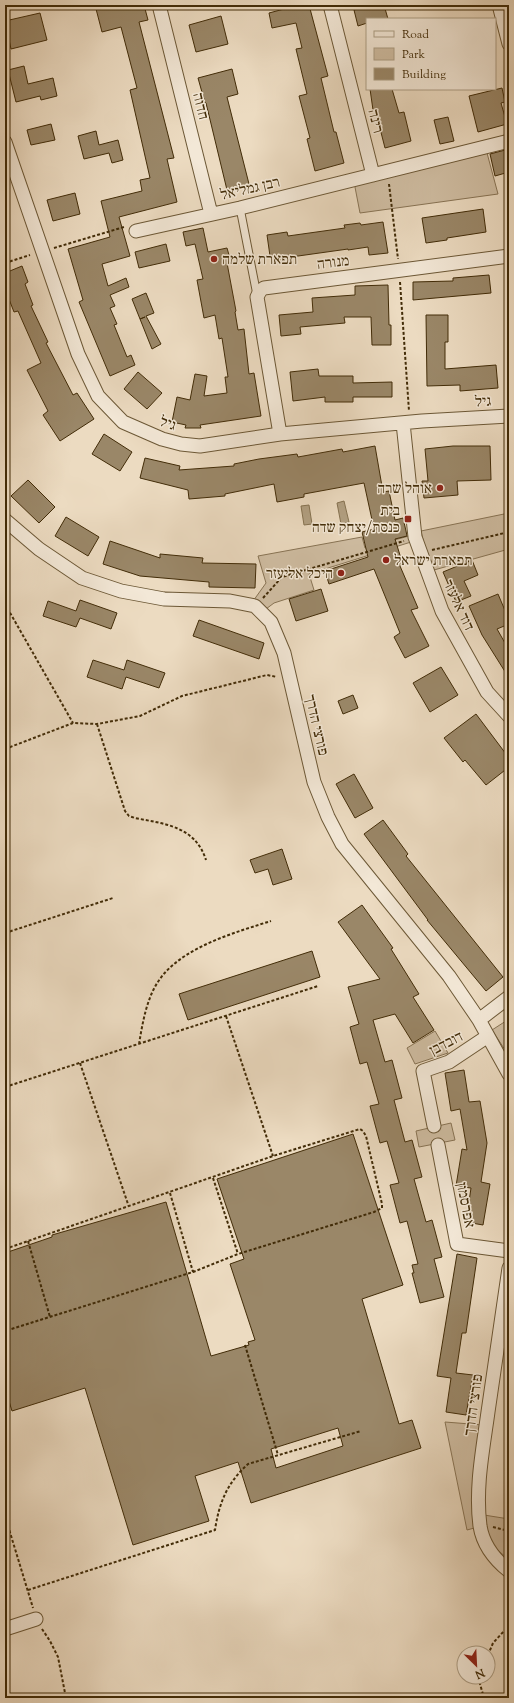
<svg xmlns="http://www.w3.org/2000/svg" width="514" height="1703" font-family="'Sorts Mill Goudy','Frank Ruhl Libre',serif">
	<style>
		.green { fill: #cfbda2; stroke: #887455 }
		.water { fill: #b2a082; stroke: #857251 }
		.building { fill: #9a8768; stroke: #422c08; fill-rule: evenodd }
		.lines { fill: none; stroke-linecap: round; stroke-linejoin: round }
		.lane-casing { stroke: #6c5836; stroke-width: 9 }
		.street-casing { stroke: #6c5836; stroke-width: 15 }
		.path { stroke: #422c08; stroke-width: 2; stroke-dasharray: 3 2; stroke-linecap: butt }
		.lane { stroke: #f3e8d7; stroke-width: 7 }
		.street { stroke: #f3e8d7; stroke-width: 13 }
		.poi-dot { fill: #8f2418; stroke: #f3e8d7; stroke-width: 1.5 }
		.labels { text-anchor: middle; stroke-width: 3; stroke-linejoin: round; paint-order: stroke }
		.street-label { font-size: 15px; fill: #422c08; stroke: #f3e8d7 }
		.poi-label { font-size: 15px; fill: #422c08; stroke: #f3e8d7; text-anchor: end }
	</style>
	<rect width="100%" height="100%" fill="#ecdbc1"/>
	<filter id="stains"><feTurbulence type="fractalNoise" baseFrequency=".005" numOctaves="4"/><feColorMatrix values="0 0 0 0 .2 0 0 0 0 .09 0 0 0 0 .02 0 0 0 .5 -.17"/></filter>
	<radialGradient id="worn" r=".72"><stop offset=".6" stop-color="#630" stop-opacity="0"/><stop offset="1" stop-color="#630" stop-opacity=".3"/></radialGradient>
	<path class="green" d="M487 153 498 194 360 213 354 182Z
		M509 513V549L434 570 426 552 421 531Z
		M409 536 411 542 309 574 314 590 274 603 262 612 251 604 266 583 258 556 362 537 365 548Z
		M509 1019V1056L492 1030Z
		M435 1031 448 1053 415 1064 407 1048Z
		M451 1123 455 1140 419 1147 416 1131Z
		M445 1422 483 1425 478 1527 467 1530Z
		M484 1515 509 1519V1560L491 1544Z"/>
	<path class="water" d="M344 501 349 522 341 524 337 503Z
		M309 505 312 524 304 525 301 506Z"/>
	<path class="building" d="M95 5H144L148 20 139 22 174 158 167 159 177 202 119 217 130 256 102 264 108 286 126 278 129 287 110 295 115 306 110 308 117 324 114 325 127 357 131 355 135 365 110 376 79 302 83 300 68 249 110 237 101 201 142 191 140 180 150 178 130 90 137 88 121 27 102 32Z
		M299 5H309L328 76 321 78 334 132H336L344 163 315 171 307 139 310 138 299 96 307 94 296 49 302 48 296 23 272 28 269 13Z
		M374 5H384L388 19H367V23L358 26 354 10Z
		M40 13 47 40 11 49 5 21Z
		M221 16 228 44 196 52 189 25Z
		M24 66 28 84 53 78 57 96 41 100 40 96 16 102 8 70Z
		M232 69 238 94 227 97 249 184 227 190 206 103H205L198 78Z
		M502 88 505 102 501 103 507 124 478 132 469 96Z
		M370 89H392L399 113 404 112 411 141 385 148 375 109 373 110Z
		M448 117 454 141 440 144 434 120Z
		M51 124 55 140 31 145 27 130Z
		M96 131 99 145 118 140 123 160 112 163 109 153 84 159 78 136Z
		M509 149V172L495 176 490 154Z
		M75 193 80 214 53 221 47 200Z
		M483 209 486 232 447 238V240L426 243 422 218Z
		M383 222 388 253 369 255 368 247 348 250V249L291 257V260L271 263 267 235 287 232 288 236 345 228 344 225 360 223 361 225Z
		M203 228 208 252 227 248 231 262 227 263 236 311 235 312 238 330 244 329 249 374 254 373 261 416 200 425 201 428H185L186 425 172 422 177 397 190 400 195 374 207 376 204 396 227 393 225 377H228L222 338 219 339 215 315 204 318 197 280 203 279 195 244 186 246 183 232Z
		M166 244 170 261 139 268 135 252Z
		M22 266 28 282 25 284 33 305 31 306 48 342 46 343 73 395 77 393 94 419 60 441 43 415 48 411 27 370 41 363 18 311 14 312 5 289V273Z
		M489 275 491 293 413 300V282L453 281V278Z
		M388 285 389 325H391V345H372L371 317H344L345 323 300 327 301 334 281 336 279 315 313 312 312 298 355 295V286Z
		M146 293 154 313 146 316 161 344 152 349 140 319 145 317 140 319 132 299Z
		M426 315H448V342H445V369L496 365 498 388 460 391V385L427 386Z
		M318 369 319 376H353V383L392 382V397H353V402H325V397L293 401 290 372Z
		M138 372 162 393 147 409 124 389Z
		M104 434 132 452 120 471 92 454Z
		M375 446 383 492 389 491 395 520 403 518 406 531 407 536 395 539 403 565 400 566 418 608 411 610 429 646 405 658 394 637 400 633 374 569 329 584 325 571 368 557 362 532 374 529 364 483 304 494V497L277 502 274 484 225 494V496L189 499 188 490 140 478 145 458 180 466 179 470 234 466V464L259 459 297 454 298 457 342 449 343 452Z
		M453 446H490L491 480 457 481 458 495 424 498 422 481H428L425 449Z
		M28 480 55 507 39 523 11 496Z
		M66 517 99 537 88 556 55 536Z
		M110 541 160 558V554L203 558 202 563 256 564 255 588 209 587V582L140 576 103 564Z
		M472 560 478 575 464 581 471 596 456 602 443 572Z
		M321 589 328 611 296 621 289 599Z
		M498 594 509 620V624L497 629 509 650V678L482 635 469 606Z
		M80 600 117 613 111 629 80 618 76 627 43 616 48 601 76 611Z
		M199 620 264 643 259 659 193 636Z
		M93 660 124 670 127 660 165 673 159 688 126 677 122 689 87 677Z
		M441 667 458 695 430 712 413 683Z
		M353 695 358 708 343 714 338 701Z
		M476 714 509 758V767L486 785 465 760 463 762 444 738Z
		M354 774 373 808 355 818 336 784Z
		M383 820 408 854 406 856 503 977 486 991 427 920H428L364 834Z
		M282 849 292 879 273 885 268 869 255 873 250 860Z
		M362 905 393 948 391 949 419 994 413 997 434 1030 413 1043 395 1014 373 1020 385 1062 392 1060 402 1098 394 1100 405 1142 412 1140 422 1177 414 1179 426 1222 432 1220 442 1257 434 1259 444 1297 420 1303 412 1273H414L412 1265 418 1264 407 1221 400 1223 390 1185 399 1183 387 1141 380 1143 370 1106 379 1104 367 1062 360 1064 350 1027 359 1024 348 987 380 979 338 922Z
		M312 951 320 977 188 1020 179 994Z
		M464 1070 469 1102 480 1101 487 1143 481 1182 490 1184 483 1225 466 1222 471 1188 456 1186 462 1149 467 1150 460 1109 451 1111 445 1073Z
		M353 1134 403 1285 362 1299 399 1424 412 1420 421 1448 251 1503 238 1462 195 1476 209 1521 133 1545 85 1388 12 1411 5 1388V1253L52 1237V1235L166 1202 211 1356 249 1345 248 1342 255 1340 230 1264 244 1259 217 1179ZM338 1428 343 1446 276 1468 271 1449Z
		M457 1254 477 1258 466 1333H462L456 1373 473 1375 466 1415 446 1412 451 1378 437 1376Z"/>
	<g class="lines">
		<g class="lane-casing">
			<path id="lane" d="M240 208 257 295"/>
		</g>
		<g class="street-casing">
			<path id="street" d="M159 5 211 214
				M330 5 373 175
				M499 5 509 44
				M5 142 78 354 98 396 123 422 162 439 181 444 200 446 280 434 422 421 509 416
				M136 231 240 208 509 141
				M403 423 415 537 442 611 487 692 509 716
				M280 434 257 297 260 291 264 288 509 256
				M5 520 39 549 82 578 121 591 164 599 230 601 255 606 271 622 284 653 314 782 328 817 342 844 449 976 479 1020 509 1074
				M479 1020 509 997
				M434 1126 423 1071 449 1062 488 1036
				M438 1145 457 1244 509 1251
				M509 1268C502 1316 495 1364 488 1412 483 1449 475 1488 480 1526 483 1545 494 1559 509 1571
				M5 1629 36 1619"/>
		</g>
		<path class="path" d="M389 184 398 259
			M54 248 124 227
			M5 263 30 255
			M400 282 409 411
			M432 550 509 532
			M263 598 282 577 404 541
			M5 604 73 723
			M97 724 125 811 129 816 135 818C165 824 195 826 206 860
			M5 749 73 723 97 724 140 716 182 696 267 675 277 677
			M5 933 113 898
			M226 1016 273 1156
			M139 1044C143 1021 147 994 163 975 187 946 236 932 271 921
			M80 1063 129 1207
			M5 1087 318 986
			M213 1178 238 1254
			M170 1193 193 1272
			M28 1241 50 1317
			M5 1249 273 1156 360 1129 363 1131 366 1136 382 1204V1208L374 1212 238 1254 193 1272 5 1331
			M245 1345 278 1455
			M5 1516 33 1608
			M493 1527 509 1531
			M28 1590 215 1530C219 1503 227 1483 248 1464L361 1431
			M42 1629 50 1641 58 1657 66 1698
			M488 1655 493 1643 505 1630 509 1582
			M481 1677 480 1684 484 1698"/>
		<use href="#lane" class="lane"/>
		<use href="#street" class="street"/>
	</g>
	<g class="poi-dot">
		<circle cx="214" cy="259" r="4"/>
		<circle cx="440" cy="488" r="4"/>
		<rect x="404" y="515" width="8" height="8" rx="2"/>
		<circle cx="386" cy="560" r="4"/>
		<circle cx="341" cy="573" r="4"/>
	</g>
	<g class="labels">
		<g class="street-label">
			<text transform="translate(201 106) rotate(76)" y="5">חדוה</text>
			<text transform="translate(376 121) rotate(76)" y="5">רינה</text>
			<text transform="translate(250 188) rotate(-13)" y="5">רבן גמליאל</text>
			<text transform="translate(333 262) rotate(-7)" y="5">מנורה</text>
			<text transform="translate(483 401) rotate(-3)" y="5">גיל</text>
			<text transform="translate(168 423) rotate(20)" y="5">גיל</text>
			<text transform="translate(459 605) rotate(65)" y="5">דוד אלעזר</text>
			<text transform="translate(317 725) rotate(77)" y="5">פורצי הדרך</text>
			<text transform="translate(446 1043) rotate(-27)" y="5">דובדבן</text>
			<text transform="translate(466 1205) rotate(79)" y="5">אפרסמון</text>
			<text transform="translate(473 1405) rotate(-82)" y="5">פורצי הדרך</text>
		</g>
		<g class="poi-label">
			<text x="222" y="264" text-anchor="start">תפארת שלמה</text>
			<text x="432" y="493">אוהל שרה</text>
			<text x="400" y="515">בית<tspan x="400" dy="17">כנסת/יצחק שדה</tspan></text>
			<text x="394" y="565" text-anchor="start">תפארת ישראל</text>
			<text x="333" y="578">היכל אליעזר</text>
		</g>
	</g>
	<rect width="514" height="1703" fill="none" stroke="#ecdbc1" stroke-width="20"/>
	<rect x="6" y="6" width="502" height="1691" fill="none" stroke="#422c08" stroke-width="2"/>
	<rect x="10" y="10" width="494" height="1683" fill="none" stroke="#422c08"/>
	<rect x="366" y="18" width="130" height="72" fill="#f3e8d7" stroke="#ac9d84"/>
	<rect x="374" y="31" width="20" height="6" fill="#f3e8d7" stroke="#ac9d84"/>
	<text x="402" y="38" font-size="12" fill="#422c08">Road</text>
	<rect x="374" y="48" width="20" height="12" fill="#cfbda2" stroke="#ac9d84"/>
	<text x="402" y="58" font-size="12" fill="#422c08">Park</text>
	<rect x="374" y="68" width="20" height="12" fill="#9a8768" stroke="#ac9d84"/>
	<text x="402" y="78" font-size="12" fill="#422c08">Building</text>
	<g transform="translate(476 1665) rotate(156)"><circle r="19" fill="#f3e8d7" stroke="#ac9d84"/>
	<path d="M0-3L7 15L0 10L-7 15Z" fill="#8f2418"/>
	<text y="-6" font-size="11" font-weight="bold" text-anchor="middle" fill="#422c08">N</text>
	</g>
	<rect width="100%" height="100%" filter="url(#stains)"/>
	<rect width="100%" height="100%" fill="url(#worn)"/>
</svg>
